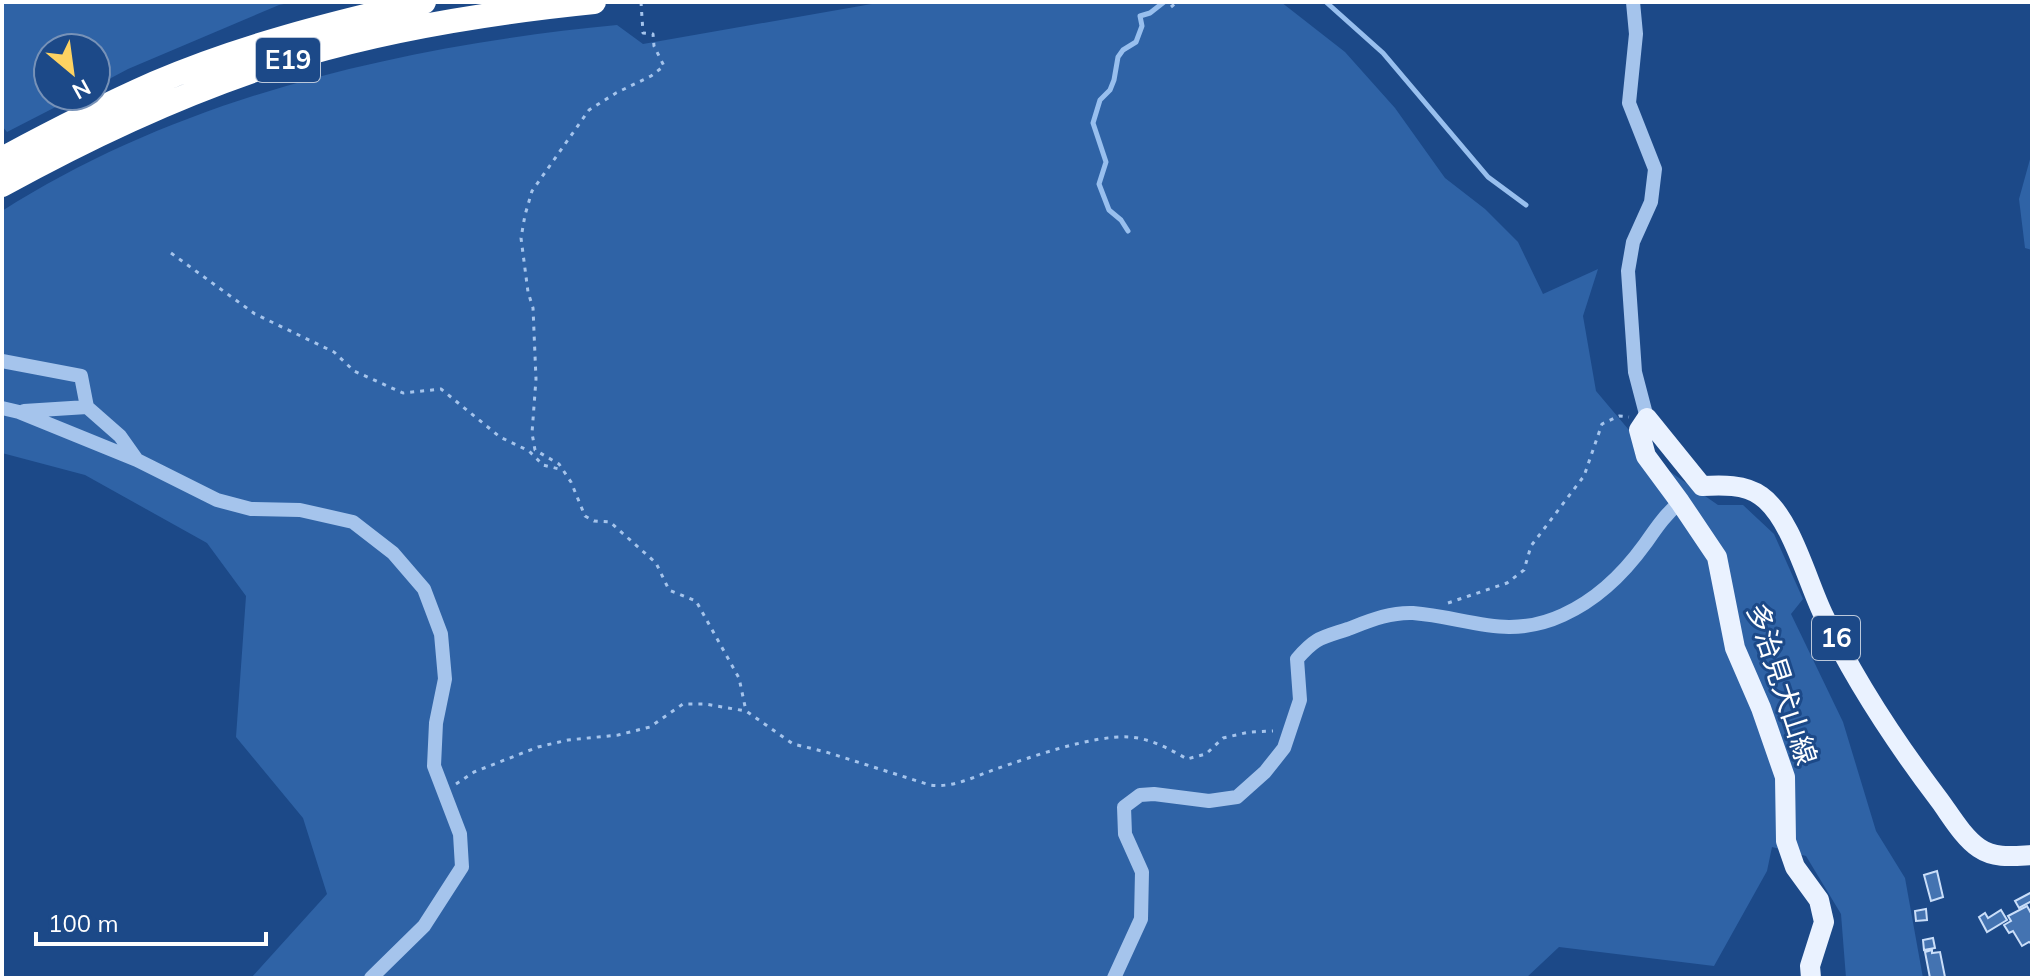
<svg xmlns="http://www.w3.org/2000/svg" width="2034" height="980" font-family="Mulish,'Noto Sans JP',sans-serif">
	<style>
		.green { fill: #2f63a6 }
		.lines { fill: none; stroke-linecap: round; stroke-linejoin: round }
		.stream { stroke: #98bfee; stroke-width: 5 }
		.building { fill: #4473b1; stroke: #cadef9; stroke-width: 2 }
		.path { stroke: #a5c4ec; stroke-width: 3; stroke-dasharray: 4 6; stroke-linecap: butt }
		.minor { stroke: #a5c4ec; stroke-width: 14 }
		.major { stroke: #eaf2ff; stroke-width: 20 }
		.highway { stroke: #fff; stroke-width: 24 }
		.labels { text-anchor: middle; stroke-width: 6; stroke-linejoin: round; paint-order: stroke }
		.shield { fill: #1c4988; stroke: #bbc8db; stroke-width: 2 }
		.shield-label { font-size: 26px; font-weight: bold; fill: #fff }
		.street-label { font-size: 28px; fill: #fff; stroke: #1c4988 }
	</style>
	<rect width="100%" height="100%" fill="#1c4988"/>
	<path class="green" d="M2 2H294L279 5 128 69 96 86V48H48V96H77L7 132 2 126Z
		M883 2H1281L1345 52 1395 108 1445 178 1485 209 1518 242 1543 294 1598 269 1583 316 1596 391 1656 462 1718 505H1743L1774 534 1803 599 1791 614 1843 722 1876 831 1905 878 1923 978H1846L1841 914 1806 856 1772 847 1767 871 1714 966 1559 947 1526 978H251L327 894 303 818 236 737 246 596 207 543 85 475 2 453V211C182 96 407 45 617 25L643 44Z
		M2032 152V250L2025 248 2019 199Z"/>
	<g class="lines">
		<path class="stream" d="M1326 2 1383 53 1488 177 1526 205
			M1128 231 1121 220 1109 210 1099 184 1106 162 1093 123 1100 100 1110 90 1114 80 1118 57 1123 50 1136 42 1142 26 1140 16 1150 13 1164 2"/>
	</g>
	<path class="building" d="M1937 871 1943 897 1931 901 1924 875Z
		M2032 892V901L2019 908 2015 901Z
		M2027 906 2032 915V944L2029 942 2022 946 2013 931 2009 933 2004 925 2011 921 2008 916Z
		M1926 909 1927 920 1916 921 1915 911Z
		M2001 910 2007 920 1987 932 1979 917 1985 913 1988 918Z
		M1933 938 1935 948 1924 950 1923 940Z
		M1932 950V953L1940 952 1945 977 1930 978 1925 952Z"/>
	<g class="lines">
		<path class="path" d="M641 2 643 33 653 34 654 46 664 66 651 76 616 93 589 110 532 191 525 215 521 238 528 292 533 308 536 379 532 433 535 450 559 464 571 482 585 516 594 521 610 522 656 563 669 590 696 601 739 678 746 711
			M1171 7 1177 2
			M171 253 255 314 334 352 354 371 403 393 441 389 500 437 529 451 543 465 563 470
			M1448 603 1507 583 1524 570 1531 546 1584 476 1602 424 1619 416 1629 417
			M456 784 474 772 538 747 568 740 618 735 650 727 683 704H705L746 711 793 744 826 752 930 785C954 788 973 777 996 769 1031 757 1092 735 1129 737 1149 738 1170 749 1187 759L1206 754 1223 738 1249 732 1273 731"/>
		<path class="minor" d="M1633 2 1636 34 1629 103 1655 169 1651 202 1633 242 1628 271 1635 372 1647 418
			M2 361 81 376 87 407 120 436 137 460
			M2 408 19 412 137 460 217 500 251 509 300 510 353 522 393 553 424 589 441 634 445 679 436 723 434 766 460 834 462 867 424 926 371 978
			M24 411 87 407
			M1114 978 1141 919 1142 872 1125 834 1124 807 1140 795 1154 794 1209 801 1237 797 1265 772 1284 748 1300 700 1297 659C1316 637 1321 638 1348 629 1369 621 1390 612 1413 613 1467 617 1507 641 1563 615 1596 600 1624 573 1645 544 1657 527 1664 516 1680 502"/>
		<path class="major" d="M1811 978 1810 966 1824 922 1819 900 1795 867 1786 841 1785 777 1761 708 1735 648 1717 557 1680 502 1646 456 1639 430 1647 418 1702 486C1721 485 1745 484 1761 496 1791 517 1807 581 1823 614 1854 680 1896 743 1940 801 1951 816 1963 837 1979 848 1995 859 2014 856 2032 855"/>
		<path class="highway" d="M2 159C52 132 103 106 155 83 241 46 333 23 424 2
			M2 185C98 132 197 86 302 55 397 27 495 12 594 2"/>
	</g>
	<g class="labels">
		<g class="shield">
			<rect x="256" y="38" width="64" height="44" rx="6"/>
			<rect x="1812" y="616" width="48" height="44" rx="6"/>
		</g>
		<g class="shield-label">
			<text x="288" y="69">E19</text>
			<text x="1836" y="647">16</text>
		</g>
		<g class="street-label">
			<text transform="translate(1782 684) rotate(72)" y="10">多治見犬山線</text>
		</g>
	</g>
	<rect width="2034" height="980" fill="none" stroke="#ffffff" stroke-width="8"/>
	<g transform="translate(72 72) rotate(151)"><circle r="38" fill="#1c4988" stroke="#7792b8" stroke-width="2"/>
	<path d="M0-6L14 30L0 20L-14 30Z" fill="#fdd262"/>
	<text y="-12" font-size="22" font-weight="bold" text-anchor="middle" fill="#ffffff">N</text>
	</g>
	<path d="M36 932v12h230v-12" fill="none" stroke="#ffffff" stroke-width="4"/>
	<text x="48" y="932" font-size="24" fill="#ffffff" stroke="#1c4988" stroke-width="6" paint-order="stroke">100 m</text>
</svg>
